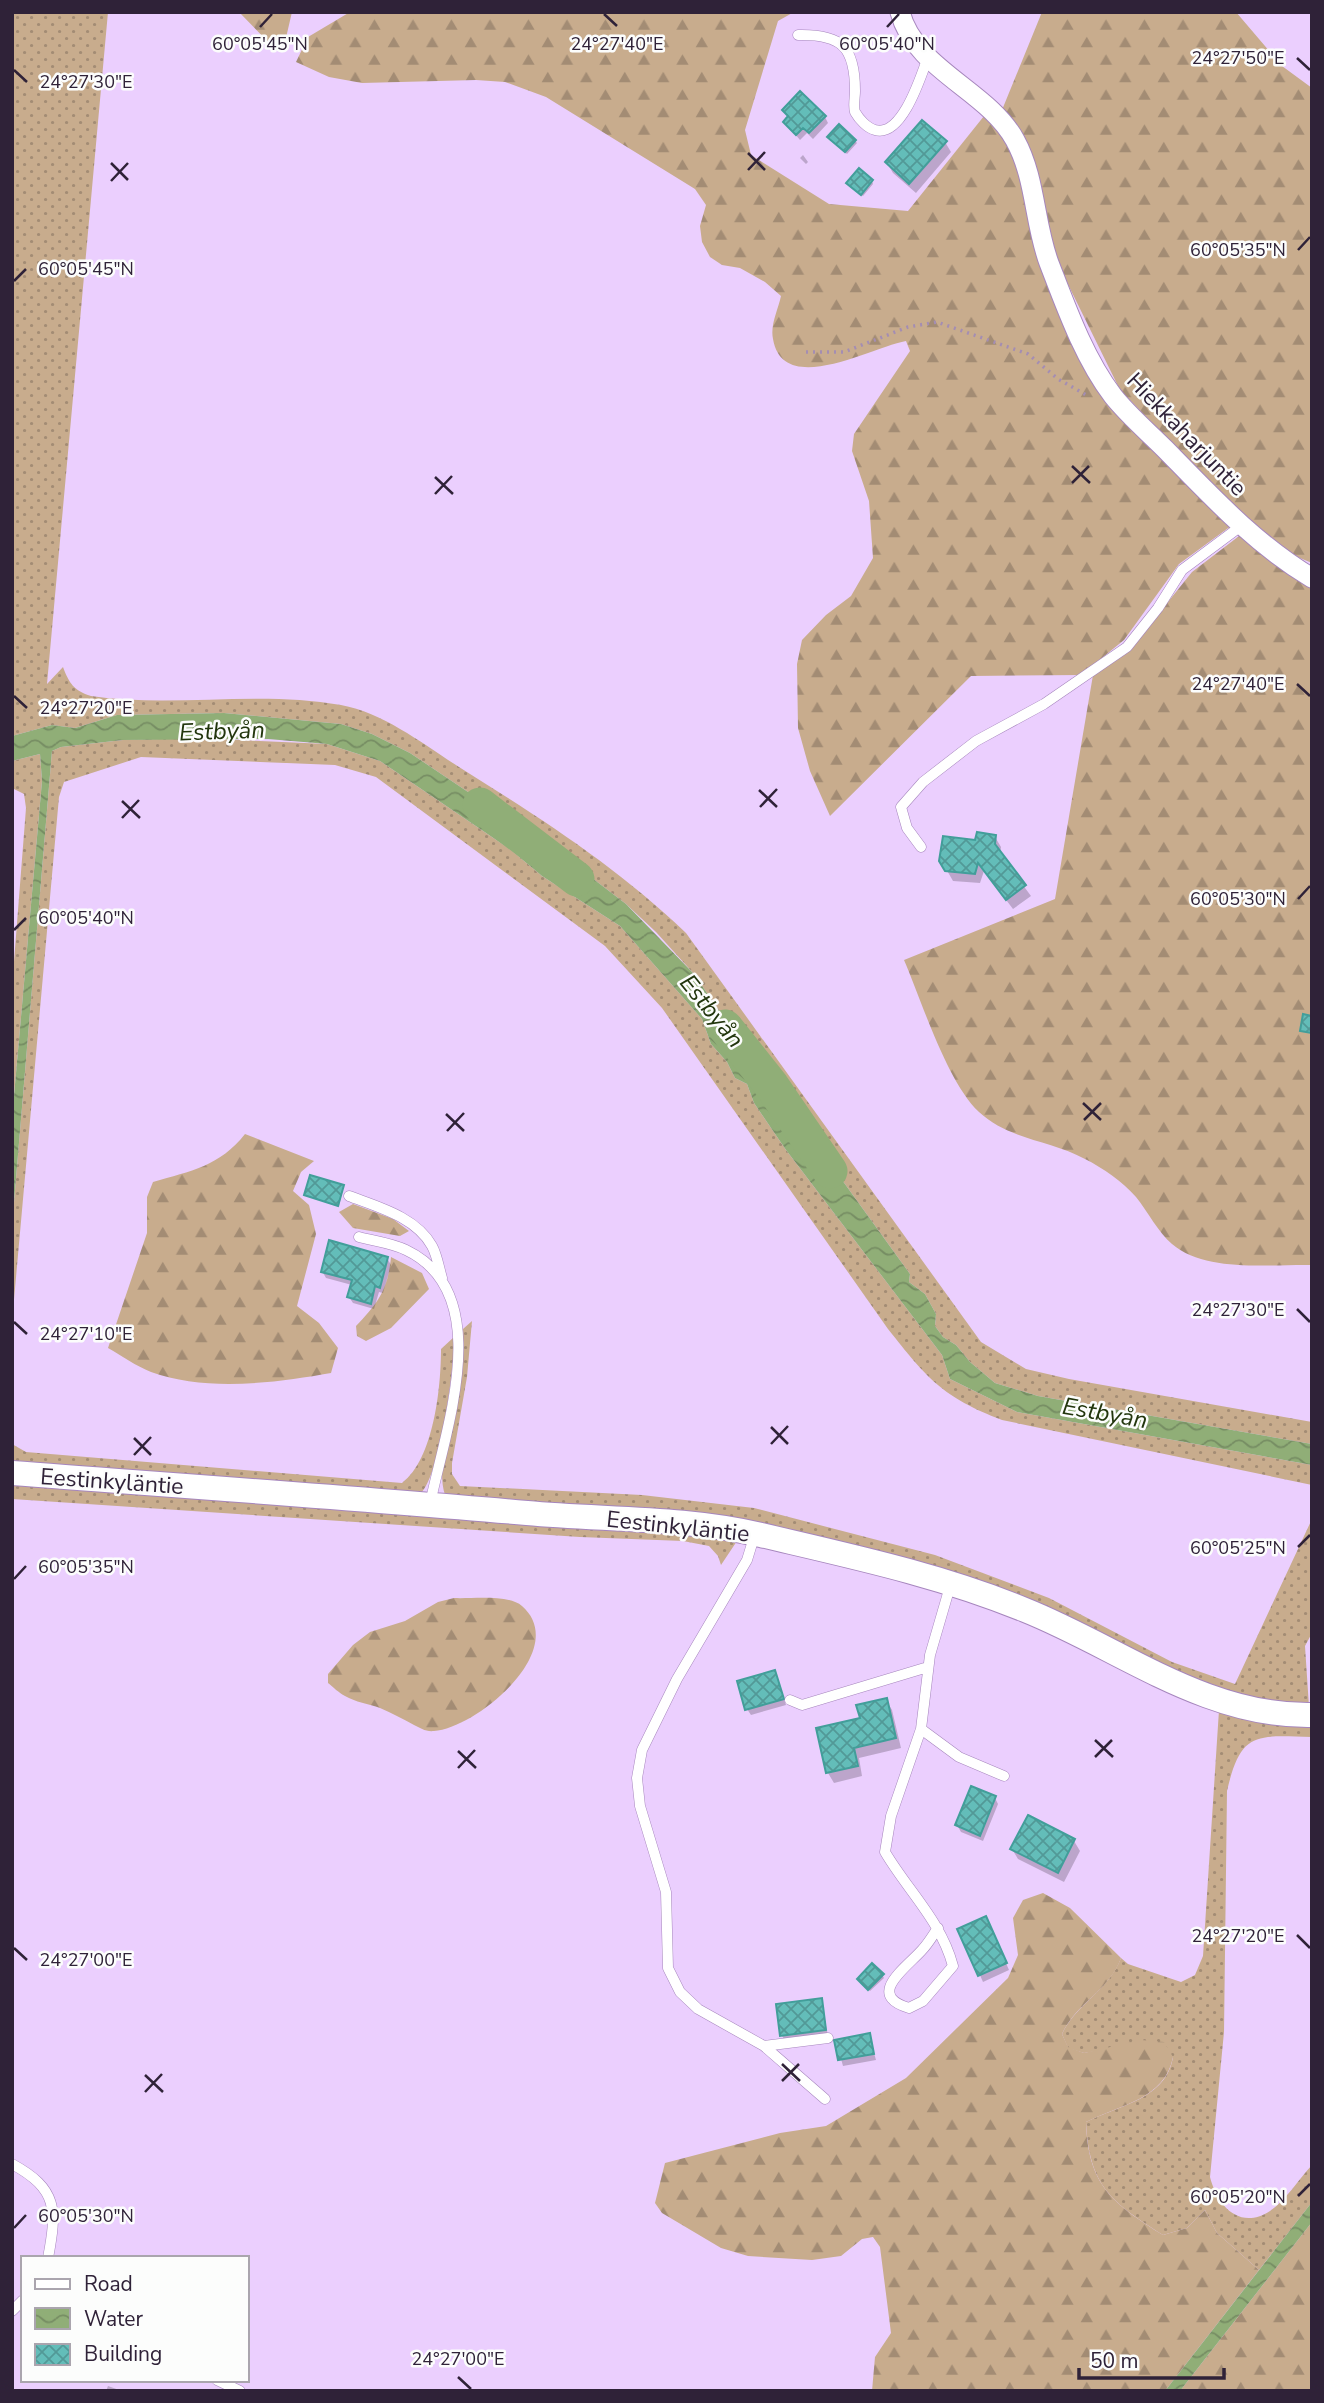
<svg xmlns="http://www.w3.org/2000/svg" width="1324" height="2403" font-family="'Nunito Sans',sans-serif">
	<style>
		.grass { fill: url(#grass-dots) }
		.forest { fill: url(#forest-firs) }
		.water { fill: url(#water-waves) }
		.shadow { fill: #0003 }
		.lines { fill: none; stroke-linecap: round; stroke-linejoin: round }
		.river { stroke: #90ae77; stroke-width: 35 }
		.building { fill: url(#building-cross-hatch); stroke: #429e9a; stroke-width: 2 }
		.service-casing { stroke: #a686bd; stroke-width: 11 }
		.minor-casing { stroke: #a686bd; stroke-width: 21 }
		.tertiary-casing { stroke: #a686bd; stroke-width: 26 }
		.path { stroke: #a48db3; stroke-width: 3.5; stroke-dasharray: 2 5; stroke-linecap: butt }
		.service { stroke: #fff; stroke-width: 10 }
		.minor { stroke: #fff; stroke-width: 19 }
		.tertiary { stroke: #fff; stroke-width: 24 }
		.ticks { fill: none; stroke: #2f2238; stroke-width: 2.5 }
		.labels { text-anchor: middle; stroke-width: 5; stroke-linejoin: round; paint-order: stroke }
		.street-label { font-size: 23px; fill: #2f2238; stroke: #fcfdfc }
		.water-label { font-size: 24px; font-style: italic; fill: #22360d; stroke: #fcfdfc }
		.ticks-label { font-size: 18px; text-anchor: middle; fill: #2f2238; stroke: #fcfdfc; stroke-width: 5; stroke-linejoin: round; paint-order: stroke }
	</style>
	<defs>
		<pattern id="grass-dots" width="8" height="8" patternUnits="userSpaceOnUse" patternTransform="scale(1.75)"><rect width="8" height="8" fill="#c8ac8d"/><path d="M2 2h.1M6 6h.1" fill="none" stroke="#a38c74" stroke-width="1.8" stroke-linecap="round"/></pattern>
		<pattern id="forest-firs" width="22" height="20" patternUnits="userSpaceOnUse" patternTransform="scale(1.75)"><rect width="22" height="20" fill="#c8ac8d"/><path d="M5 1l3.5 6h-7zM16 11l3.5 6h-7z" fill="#a38c74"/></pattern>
		<pattern id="water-waves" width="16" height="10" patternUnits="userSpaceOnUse" patternTransform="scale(1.75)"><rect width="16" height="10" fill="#90ae77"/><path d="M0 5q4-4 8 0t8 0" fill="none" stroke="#768d63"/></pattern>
		<pattern id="building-cross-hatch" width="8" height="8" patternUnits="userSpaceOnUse" patternTransform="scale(1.75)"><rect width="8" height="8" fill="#63bdb9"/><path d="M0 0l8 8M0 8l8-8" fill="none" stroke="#529997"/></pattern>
	</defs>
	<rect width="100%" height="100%" fill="#ebcffe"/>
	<path class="grass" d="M12 12H108L47 684 63 667C69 683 74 691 91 696 173 708 259 690 341 705 384 713 423 744 459 767 540 818 616 866 686 933L981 1342 1026 1369 1069 1379 1312 1422V1444L1038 1396 995 1383 970 1362 956 1345 943 1337 935 1326 936 1314 925 1294 909 1282 910 1274 816 1144 774 1102 766 1083 733 1031 694 974 656 932 626 904 579 868 535 847 480 800 410 753 372 734 341 724 224 713 117 715 75 728 52 725 12 736Z
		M195 738 327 744 380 761 511 850 542 876 620 926 702 1019 711 1044 727 1062 735 1078 747 1084 754 1103 786 1150 942 1355 950 1379 1017 1412 1312 1465V1485L1002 1420C942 1397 927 1378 888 1329L662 1008 605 946 376 777 335 765 141 757 64 782 59 797 12 1322V1226L52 751 61 747 123 740Z
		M40 754 42 781 12 1118V987L26 808 24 794 12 788V761Z
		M472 1321 467 1377 452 1463V1474L460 1486 642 1495 754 1508 935 1555 1049 1598 1172 1662 1235 1684 1312 1519V1633L1305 1646 1309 1707 1231 1695 865 1550 445 1495C432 1455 466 1378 463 1329Z
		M454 1337C455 1365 440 1475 421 1493L12 1463V1444L26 1452 402 1483C434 1459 441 1387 441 1349Z
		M12 1482 677 1532 737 1541 721 1565 718 1556 709 1546 683 1541 580 1537 12 1499Z
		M1219 1710 1312 1725V1737C1256 1736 1241 1730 1227 1791L1224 2032 1210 2177C1217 2205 1239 2231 1270 2211 1286 2200 1299 2179 1312 2165V2202L1259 2270 1217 2233 1205 2210 1187 2228 1163 2235C1111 2202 1089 2186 1086 2122 1120 2105 1166 2099 1173 2057L1110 2049 1084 2053 1068 2048 1062 2034C1076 2004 1109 1990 1121 1958L1128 1964 1181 1982 1195 1975 1203 1956Z"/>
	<path class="forest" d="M239 12H292L285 42 273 47Z
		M350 12H794L778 21 745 130 751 155 829 204 908 211 984 116 1009 144 1071 335 1231 526 1179 564 1124 640 1081 675 971 676 830 816 810 771 798 728 797 664 802 640 826 615 851 596 873 558 869 501 852 451 854 434 910 351 906 341C872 347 783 398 773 339 770 325 778 310 781 296L765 282 740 268 722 265 710 257 702 242 700 226 706 205 695 189 546 97 505 82 476 80 362 83 329 77 296 62 308 37Z
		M1042 12H1236L1282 66 1312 88V563L1295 556 1238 511 1120 390 1053 254 1002 110Z
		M1243 533 1312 584V1265C1270 1264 1206 1273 1172 1244 1158 1232 1148 1212 1136 1197 1123 1182 1103 1168 1085 1159 1051 1140 1009 1140 979 1112 947 1082 922 1002 904 960L1055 899 1093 675 1131 648 1192 572Z
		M245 1134 314 1161 301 1172 293 1191 309 1205 316 1234 297 1306 319 1323 338 1348 331 1373C275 1383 206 1392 151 1372 136 1366 122 1356 108 1348L147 1233V1197L153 1182C191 1171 220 1166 245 1134Z
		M353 1204 393 1219 409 1231 400 1236 353 1228 339 1212Z
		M391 1257 422 1273 429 1289 391 1328 366 1341 357 1336 356 1326C378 1303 388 1290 391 1257Z
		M454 1598C472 1599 508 1594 522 1606 571 1649 477 1728 434 1731 426 1732 420 1728 414 1725 403 1719 392 1713 380 1708 369 1704 355 1702 345 1696 339 1693 333 1687 328 1683V1674L353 1645 370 1632 405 1621 438 1602Z
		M1043 1893 1070 1908 1121 1958C1110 1990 1076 2003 1062 2034L1068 2047 1084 2053 1141 2040 1164 2042 1173 2057C1165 2099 1120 2105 1086 2122 1088 2185 1112 2203 1163 2235L1187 2228 1205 2210 1217 2233 1259 2270 1165 2391H872L875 2357 891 2333 880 2247 873 2237 862 2239 841 2256 812 2260 748 2256 721 2248 662 2213 655 2203 665 2163 780 2133 826 2126 906 2078 1008 1978 1018 1955 1013 1918 1023 1900Z
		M1312 2222V2391H1180Z"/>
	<path class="water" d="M224 713 341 724 372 734 410 753 480 800 535 847 579 868 626 904 694 974 733 1031 766 1083 774 1102 816 1144 910 1274 909 1282 925 1294 936 1314 935 1326 943 1337 956 1345 970 1362 995 1383 1038 1396 1312 1444V1465L1017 1412 950 1379 942 1355 786 1150 754 1103 747 1084 735 1078 727 1062 711 1044 702 1019 620 926 542 876 511 850 380 761 327 744 268 739 123 740 61 747 52 751 12 1226V1118L42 781 40 754 12 761V736L52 725 75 728 117 715Z
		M1312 2202V2222L1180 2391H1165Z"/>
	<path class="shadow" d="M784 110 825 117 828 123 813 139 807 133 800 140 785 122 789 118Z
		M831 139 855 141 857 143 847 154Z
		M945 142 951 152 916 193 893 173 887 163Z
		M803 155 808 162 806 164 800 158Z
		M872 181 873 184 863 196 850 186Z
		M995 837 1001 847 1000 854 1031 896 1013 909 984 871 980 883 953 881 941 860 977 842Z
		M343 1187 339 1207 306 1195Z
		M387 1258 391 1265 383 1293 379 1292 374 1309 353 1303 349 1297 352 1285 326 1278 322 1271Z
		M774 1672 786 1705 751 1715 747 1709Z
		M886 1700 892 1710 901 1748 859 1758 862 1776 834 1783 828 1773 862 1719Z
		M995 1798 998 1804 983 1841 961 1832 957 1825Z
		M1074 1841 1080 1851 1064 1882 1018 1859 1012 1849Z
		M989 1925 1009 1970 983 1982 960 1930Z
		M882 1975 884 1978 870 1991 861 1982Z
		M821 2000 828 2036 786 2042 782 2036Z
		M869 2035 876 2060 843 2066 836 2041Z
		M108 2386 122 2391H106Z"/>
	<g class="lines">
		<path class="river" d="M480 805 577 879
			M725 1027 772 1086 830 1171"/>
	</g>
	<path class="building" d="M800 91 826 116 809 133 803 128 796 135 783 122 788 116 782 110Z
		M922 120 947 141 909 184 885 162Z
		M839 124 856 140 845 152 827 137Z
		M859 168 873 180 861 195 846 183Z
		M977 832 996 835 995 844 1026 885 1006 900 978 863 975 874 945 871 939 861 943 836 975 840Z
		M1303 1014 1312 1016V1033L1300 1031Z
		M310 1175 344 1185 338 1206 304 1195Z
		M329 1240 388 1257 380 1288 375 1286 371 1304 347 1297 352 1280 321 1272Z
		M775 1670 784 1699 745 1710 737 1681Z
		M887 1698 896 1738 854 1748 858 1766 826 1773 816 1728 860 1718 856 1705Z
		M971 1786 996 1796 980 1836 955 1825Z
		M1028 1815 1075 1839 1058 1873 1010 1849Z
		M986 1916 1007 1963 978 1976 957 1929Z
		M872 1963 884 1974 868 1990 857 1979Z
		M822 1998 826 2030 780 2036 776 2004Z
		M870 2033 874 2054 838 2060 834 2040Z"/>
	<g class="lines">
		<g class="service-casing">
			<path id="service" d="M798 35C842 34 855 47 855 91 855 97 853 107 855 112 859 119 867 128 875 130 902 138 921 76 928 57
				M921 847 907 828 901 807 923 782 976 741 1044 704 1127 647 1158 608 1182 570 1241 526
				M349 1196C378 1207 416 1217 432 1246 437 1255 439 1268 442 1278
				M359 1237C374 1241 392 1243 406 1250 497 1293 445 1430 430 1504
				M755 1534 747 1560 677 1679 642 1750 637 1778 640 1806 666 1892 668 1968 680 1992 698 2009 764 2046 825 2099
				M951 1583 930 1655 921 1729 959 1757 1004 1776
				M790 1700 802 1705 928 1667
				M921 1729 891 1816 885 1852C908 1891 941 1921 953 1966L923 2001 909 2008C865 1995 906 1968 922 1950 928 1944 933 1935 938 1928
				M764 2046 828 2038
				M12 2164C58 2189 57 2210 48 2258
				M12 2311 23 2300
				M217 2380 240 2391"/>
		</g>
		<g class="minor-casing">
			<path id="minor" d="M900 12C915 70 988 90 1015 140 1036 178 1034 223 1049 263 1066 307 1084 358 1113 396 1128 415 1148 432 1165 449 1211 496 1255 544 1312 578"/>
		</g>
		<g class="tertiary-casing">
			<path id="tertiary" d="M12 1473C184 1486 356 1498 527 1513 604 1520 685 1517 761 1535 850 1556 940 1575 1025 1610 1120 1648 1205 1717 1312 1715"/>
		</g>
		<path class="path" d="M806 352H844L908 327 937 322 1028 354 1058 379 1088 396"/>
		<use href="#service" class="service"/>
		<use href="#minor" class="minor"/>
		<use href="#tertiary" class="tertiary"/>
	</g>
	<path class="ticks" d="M604 14 617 26M260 27 272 14M887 27 899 14M1297 58 1310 70M14 70 27 82M748 153 765 170M111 163 128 180M748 170 765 152M111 181 128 163M1298 250 1310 237M14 281 26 269M1072 466 1090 483M435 477 453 494M1072 483 1089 466M435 494 452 476M1297 684 1310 696M14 696 27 708M759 790 777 807M122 801 140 818M760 807 777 789M122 818 139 800M1298 899 1310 886M14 930 26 918M1083 1103 1101 1120M446 1114 464 1131M1084 1120 1101 1103M447 1131 464 1113M1297 1309 1310 1322M14 1322 27 1334M771 1427 788 1444M134 1438 151 1455M771 1444 788 1426M134 1455 151 1437M1298 1547 1310 1535M14 1579 26 1566M1095 1740 1113 1757M458 1751 476 1768M1095 1757 1112 1740M458 1768 475 1750M1297 1935 1310 1948M14 1948 27 1960M782 2064 800 2081M145 2075 163 2092M782 2081 799 2064M145 2092 162 2074M1298 2196 1310 2184M14 2228 26 2215M458 2377 471 2389"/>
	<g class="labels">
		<g class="street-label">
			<text transform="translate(1187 434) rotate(46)" y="8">Hiekkaharjuntie</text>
			<text transform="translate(112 1481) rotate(4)" y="8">Eestinkyläntie</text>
			<text transform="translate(678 1526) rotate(6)" y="8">Eestinkyläntie</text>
		</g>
		<g class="water-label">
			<text transform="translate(222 731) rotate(-2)" y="8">Estbyån</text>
			<text transform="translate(712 1011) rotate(51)" y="8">Estbyån</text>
			<text transform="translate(1105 1413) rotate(10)" y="8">Estbyån</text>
		</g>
	</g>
	<g class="ticks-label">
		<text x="617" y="50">24°27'40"E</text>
		<text x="260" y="50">60°05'45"N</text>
		<text x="887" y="50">60°05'40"N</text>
		<text x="1238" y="64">24°27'50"E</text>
		<text x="86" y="88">24°27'30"E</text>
		<text x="1238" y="256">60°05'35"N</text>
		<text x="86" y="275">60°05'45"N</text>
		<text x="1238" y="690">24°27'40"E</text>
		<text x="86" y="714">24°27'20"E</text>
		<text x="1238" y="905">60°05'30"N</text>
		<text x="86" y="924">60°05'40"N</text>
		<text x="1238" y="1316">24°27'30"E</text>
		<text x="86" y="1340">24°27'10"E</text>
		<text x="1238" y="1554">60°05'25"N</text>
		<text x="86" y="1573">60°05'35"N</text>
		<text x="1238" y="1942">24°27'20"E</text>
		<text x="86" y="1966">24°27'00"E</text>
		<text x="1238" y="2203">60°05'20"N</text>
		<text x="86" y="2222">60°05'30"N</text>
		<text x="458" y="2365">24°27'00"E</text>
	</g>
	<rect width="1324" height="2403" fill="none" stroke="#2f2238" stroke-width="28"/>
	<rect x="21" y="2256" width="228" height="126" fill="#fcfdfc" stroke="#aaa5ae" stroke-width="2"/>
	<rect x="35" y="2279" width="35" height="10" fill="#ffffff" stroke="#aaa5ae" stroke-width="2"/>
	<text x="84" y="2291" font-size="21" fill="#2f2238">Road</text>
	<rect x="35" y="2308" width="35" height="21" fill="url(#water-waves)" stroke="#aaa5ae" stroke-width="2"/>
	<text x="84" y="2326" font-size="21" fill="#2f2238">Water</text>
	<rect x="35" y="2344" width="35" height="21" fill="url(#building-cross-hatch)" stroke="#aaa5ae" stroke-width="2"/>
	<text x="84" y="2361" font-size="21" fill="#2f2238">Building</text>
	<path d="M1079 2368v10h145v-10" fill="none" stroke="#2f2238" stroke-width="3.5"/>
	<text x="1090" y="2368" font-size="21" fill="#2f2238" stroke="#fcfdfc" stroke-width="5" paint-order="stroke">50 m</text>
</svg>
